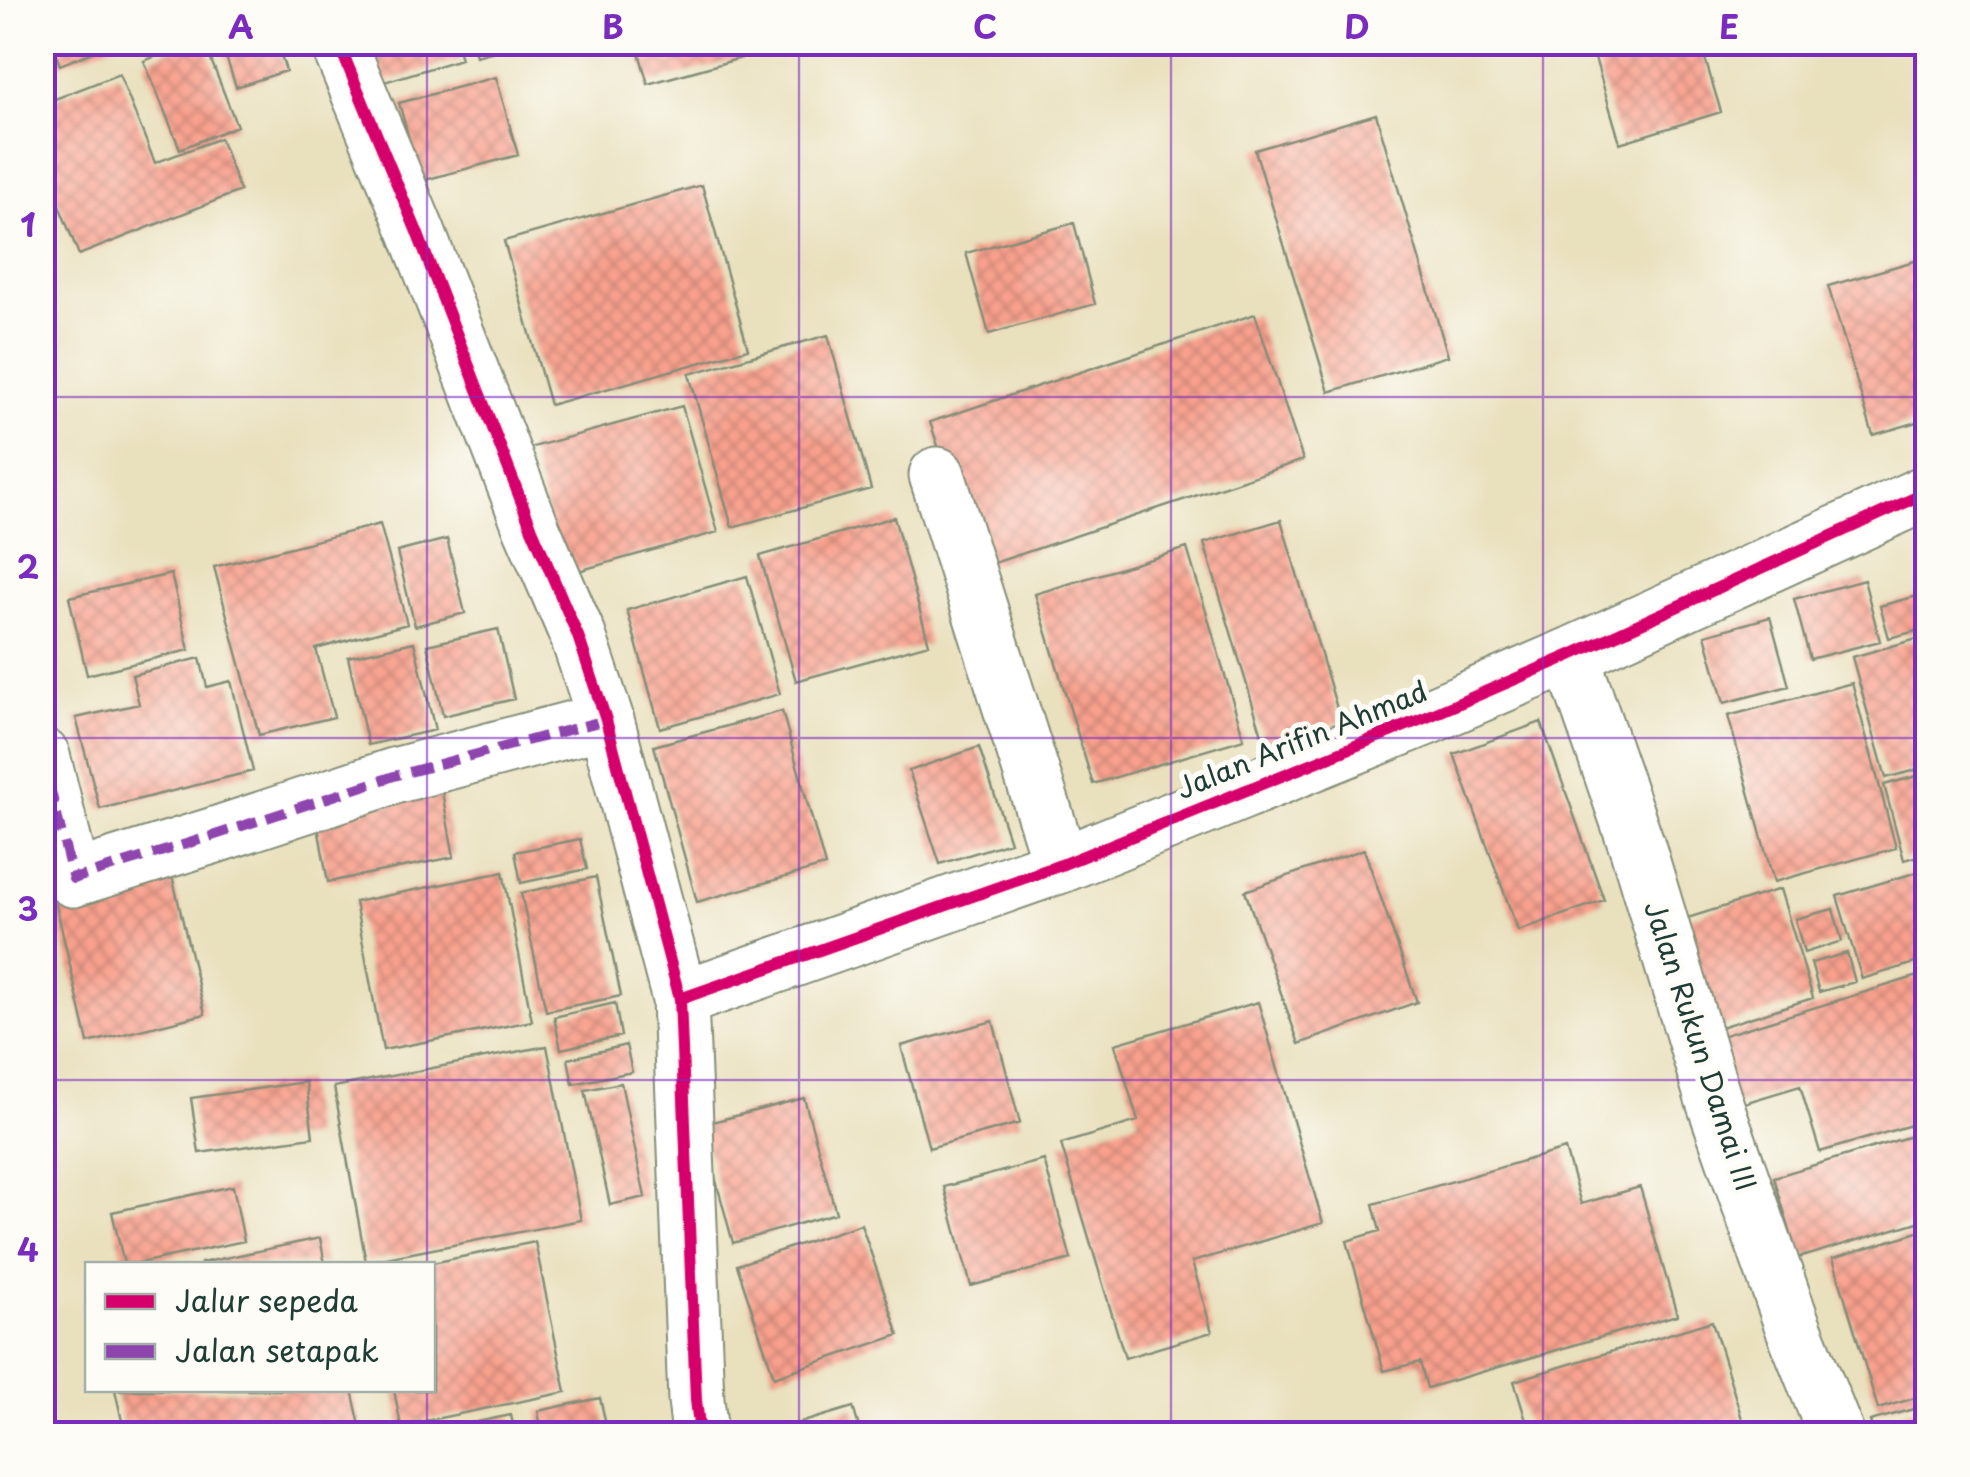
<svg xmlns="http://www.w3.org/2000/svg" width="1970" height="1477" font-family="'Playpen Sans',sans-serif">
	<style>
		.building { fill: url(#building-cross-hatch) }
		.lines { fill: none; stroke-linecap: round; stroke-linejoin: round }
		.street-casing { stroke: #848e78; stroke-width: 59 }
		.street { stroke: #fff; stroke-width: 55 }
		.quiet { stroke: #8e44ad; stroke-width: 10; stroke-dasharray: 20 10; stroke-linecap: butt }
		.cycleway-casing { stroke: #fdfcf7; stroke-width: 19 }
		.cycleway { stroke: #d6006c; stroke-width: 12 }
		.grid { fill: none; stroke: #7b2cbf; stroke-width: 2.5; stroke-opacity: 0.55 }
		.labels { text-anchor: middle; stroke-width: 10; stroke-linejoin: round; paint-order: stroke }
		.street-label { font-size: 28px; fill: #1f3d34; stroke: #fdfcf7 }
		.neatline { fill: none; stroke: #7b2cbf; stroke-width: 4 }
		.grid-label { font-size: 32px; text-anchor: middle; font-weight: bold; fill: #7b2cbf }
	</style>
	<defs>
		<pattern id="building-cross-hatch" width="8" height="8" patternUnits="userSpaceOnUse" patternTransform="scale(2.5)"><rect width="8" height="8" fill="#f9a18e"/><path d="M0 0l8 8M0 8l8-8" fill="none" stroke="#c98475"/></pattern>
	</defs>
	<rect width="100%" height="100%" fill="#fdfcf7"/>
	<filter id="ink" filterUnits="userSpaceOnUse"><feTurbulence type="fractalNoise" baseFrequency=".01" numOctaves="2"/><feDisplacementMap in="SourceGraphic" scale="20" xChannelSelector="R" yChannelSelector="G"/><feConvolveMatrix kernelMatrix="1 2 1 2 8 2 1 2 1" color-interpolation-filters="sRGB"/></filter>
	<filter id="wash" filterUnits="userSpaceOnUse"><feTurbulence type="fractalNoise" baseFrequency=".0048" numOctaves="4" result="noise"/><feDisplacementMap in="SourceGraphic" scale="40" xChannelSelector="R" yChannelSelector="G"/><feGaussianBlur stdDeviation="2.25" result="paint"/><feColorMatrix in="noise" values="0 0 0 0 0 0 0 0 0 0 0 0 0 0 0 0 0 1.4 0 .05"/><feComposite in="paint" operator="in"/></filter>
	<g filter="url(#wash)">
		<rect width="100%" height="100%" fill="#e9e0bd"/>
		<g id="blocks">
			<path class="building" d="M51 42H116V43L60 65Z
				M190 42H204L237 126 180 149 144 61Z
				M221 42H277L286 71 236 87Z
				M348 42H456L461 59 361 89Z
				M472 42H521V44L476 56Z
				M636 42H737L741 58 648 84Z
				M1623 42H1700L1721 112 1620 143 1593 51Z
				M119 74 155 163 220 138 240 191 79 255 42 163V104Z
				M496 77 518 155 421 181 399 103Z
				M1376 114 1448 356 1329 392 1255 150Z
				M702 185 748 349 550 405 504 241Z
				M1074 223 1095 304 989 334 966 253Z
				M1928 257V419L1873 435 1828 286Z
				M1255 314 1303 460 979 568 930 422Z
				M828 335 871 489 732 527 689 374Z
				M682 406 718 532 564 575 529 448Z
				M894 517 929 644 796 681 760 556Z
				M1281 520 1341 722 1265 745 1204 543Z
				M380 524 407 624 316 649 334 717 259 735 214 567Z
				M447 539 465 613 415 626 397 552Z
				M1187 548 1244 739 1093 784 1035 594Z
				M171 574 189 650 87 675 69 597Z
				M747 576 780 694 660 728 627 610Z
				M1864 580 1880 641 1810 659 1794 599Z
				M1928 593V628L1889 638 1880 606Z
				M1770 617 1789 686 1724 703 1705 635Z
				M498 629 514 699 443 716 427 645Z
				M1928 636V767L1886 778 1852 657Z
				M414 642 435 730 368 745 348 657Z
				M200 658 207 687 231 681 253 771 100 809 76 718 139 704 132 675Z
				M1852 683 1896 848 1774 882 1728 716Z
				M782 711 825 866 697 902 654 746Z
				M1541 722 1604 900 1518 931 1454 754Z
				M979 747 1010 842 940 864 909 771Z
				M1928 773V853L1904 860 1884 785Z
				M442 792 454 857 328 882 316 816Z
				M580 839 587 869 521 883 515 852Z
				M1364 849 1417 1002 1299 1044 1245 891Z
				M169 863 205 1014 88 1043 53 892Z
				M1928 869V959L1862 979 1837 896Z
				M503 872 532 1021 383 1050 355 902Z
				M596 877 621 996 546 1011 521 893Z
				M1780 889 1813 998 1714 1029 1681 920Z
				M1833 909 1842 941 1804 953 1795 919Z
				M1847 953 1855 982 1819 992 1811 963Z
				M1928 973V1120L1820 1152 1800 1086 1731 1107 1711 1039Z
				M1258 1002 1323 1223 1192 1262 1212 1332 1125 1358 1061 1144 1138 1121 1115 1044Z
				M615 1003 621 1036 561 1049 554 1017Z
				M993 1021 1020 1123 929 1148 901 1046Z
				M626 1045 632 1072 573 1084 568 1059Z
				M547 1046 581 1220 366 1262 334 1087Z
				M306 1082 313 1137 199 1153 191 1098Z
				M621 1083 645 1197 610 1205 585 1090Z
				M804 1098 836 1213 733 1243 701 1125Z
				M1928 1131V1219L1798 1258 1774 1177Z
				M1565 1149 1581 1204 1640 1187 1677 1315 1427 1388 1420 1362 1384 1371 1347 1241 1380 1231 1373 1204Z
				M1044 1160 1071 1259 971 1286 944 1187Z
				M233 1186 244 1241 135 1264H124L112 1212Z
				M861 1224 899 1335 774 1377 737 1265Z
				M1928 1229V1394L1878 1409 1833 1258Z
				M320 1238 325 1264H201V1263Z
				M535 1242 566 1392 401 1426 394 1390H432V1263Z
				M1712 1321 1746 1432 1739 1434H1530L1514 1381Z
				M115 1390H352L362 1434H125Z
				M600 1398 608 1434H542L538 1411Z
				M1928 1405V1434H1874L1870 1421Z
				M853 1407 861 1434H774L773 1431Z
				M511 1415 515 1434H444L443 1429Z"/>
		</g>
	</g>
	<g filter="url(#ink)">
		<use href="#blocks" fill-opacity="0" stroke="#848e78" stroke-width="2.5"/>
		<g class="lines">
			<g class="street-casing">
				<path id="street" d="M338 42 417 232 532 529 578 636 606 720 680 999 696 1400 700 1434
					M937 475 1061 865
					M1571 655 1637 846 1713 1098 1792 1324 1836 1434
					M42 756 73 879 212 836 394 776 606 720
					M680 999 1061 865 1427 717 1571 655 1928 492"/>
			</g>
			<use href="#street" class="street"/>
			<path class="quiet" d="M42 756 73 879 212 836 394 776 606 720"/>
			<g class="cycleway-casing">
				<path id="cycleway" d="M338 42 417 232 532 529 578 636 606 720 680 999 696 1400 700 1434
					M680 999 1061 865 1427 717 1571 655 1928 492"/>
			</g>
			<use href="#cycleway" class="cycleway"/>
		</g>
	</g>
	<path class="grid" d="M427 42V1264M799 42V1434M1171 42V1434M1543 42V1434M42 397H1928M42 738H1928M42 1080H1928M427 1390V1434"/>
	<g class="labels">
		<g class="street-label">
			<text transform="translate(1302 740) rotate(-22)" y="10">Jalan Arifin Ahmad</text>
			<text transform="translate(1700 1046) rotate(72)" y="10">Jalan Rukun Damai III</text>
		</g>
	</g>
	<rect width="1970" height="1477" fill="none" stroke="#fdfcf7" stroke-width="110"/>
	<rect x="85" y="1262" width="350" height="130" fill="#fdfcf7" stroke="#a4b0a9" stroke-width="2.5"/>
	<rect x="105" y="1294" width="50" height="15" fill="#d6006c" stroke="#a4b0a9" stroke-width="2.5"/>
	<text x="175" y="1312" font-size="30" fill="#1f3d34">Jalur sepeda</text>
	<rect x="105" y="1344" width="50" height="15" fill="#8e44ad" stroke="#a4b0a9" stroke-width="2.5"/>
	<text x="175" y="1362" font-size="30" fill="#1f3d34">Jalan setapak</text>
	<rect x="55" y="55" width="1860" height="1367" class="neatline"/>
	<g class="grid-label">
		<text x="241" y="39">A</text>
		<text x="613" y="39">B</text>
		<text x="985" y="39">C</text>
		<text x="1357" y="39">D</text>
		<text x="1729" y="39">E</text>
		<text x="28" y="237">1</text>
		<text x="28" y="579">2</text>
		<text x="28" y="921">3</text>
		<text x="28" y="1262">4</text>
	</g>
</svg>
